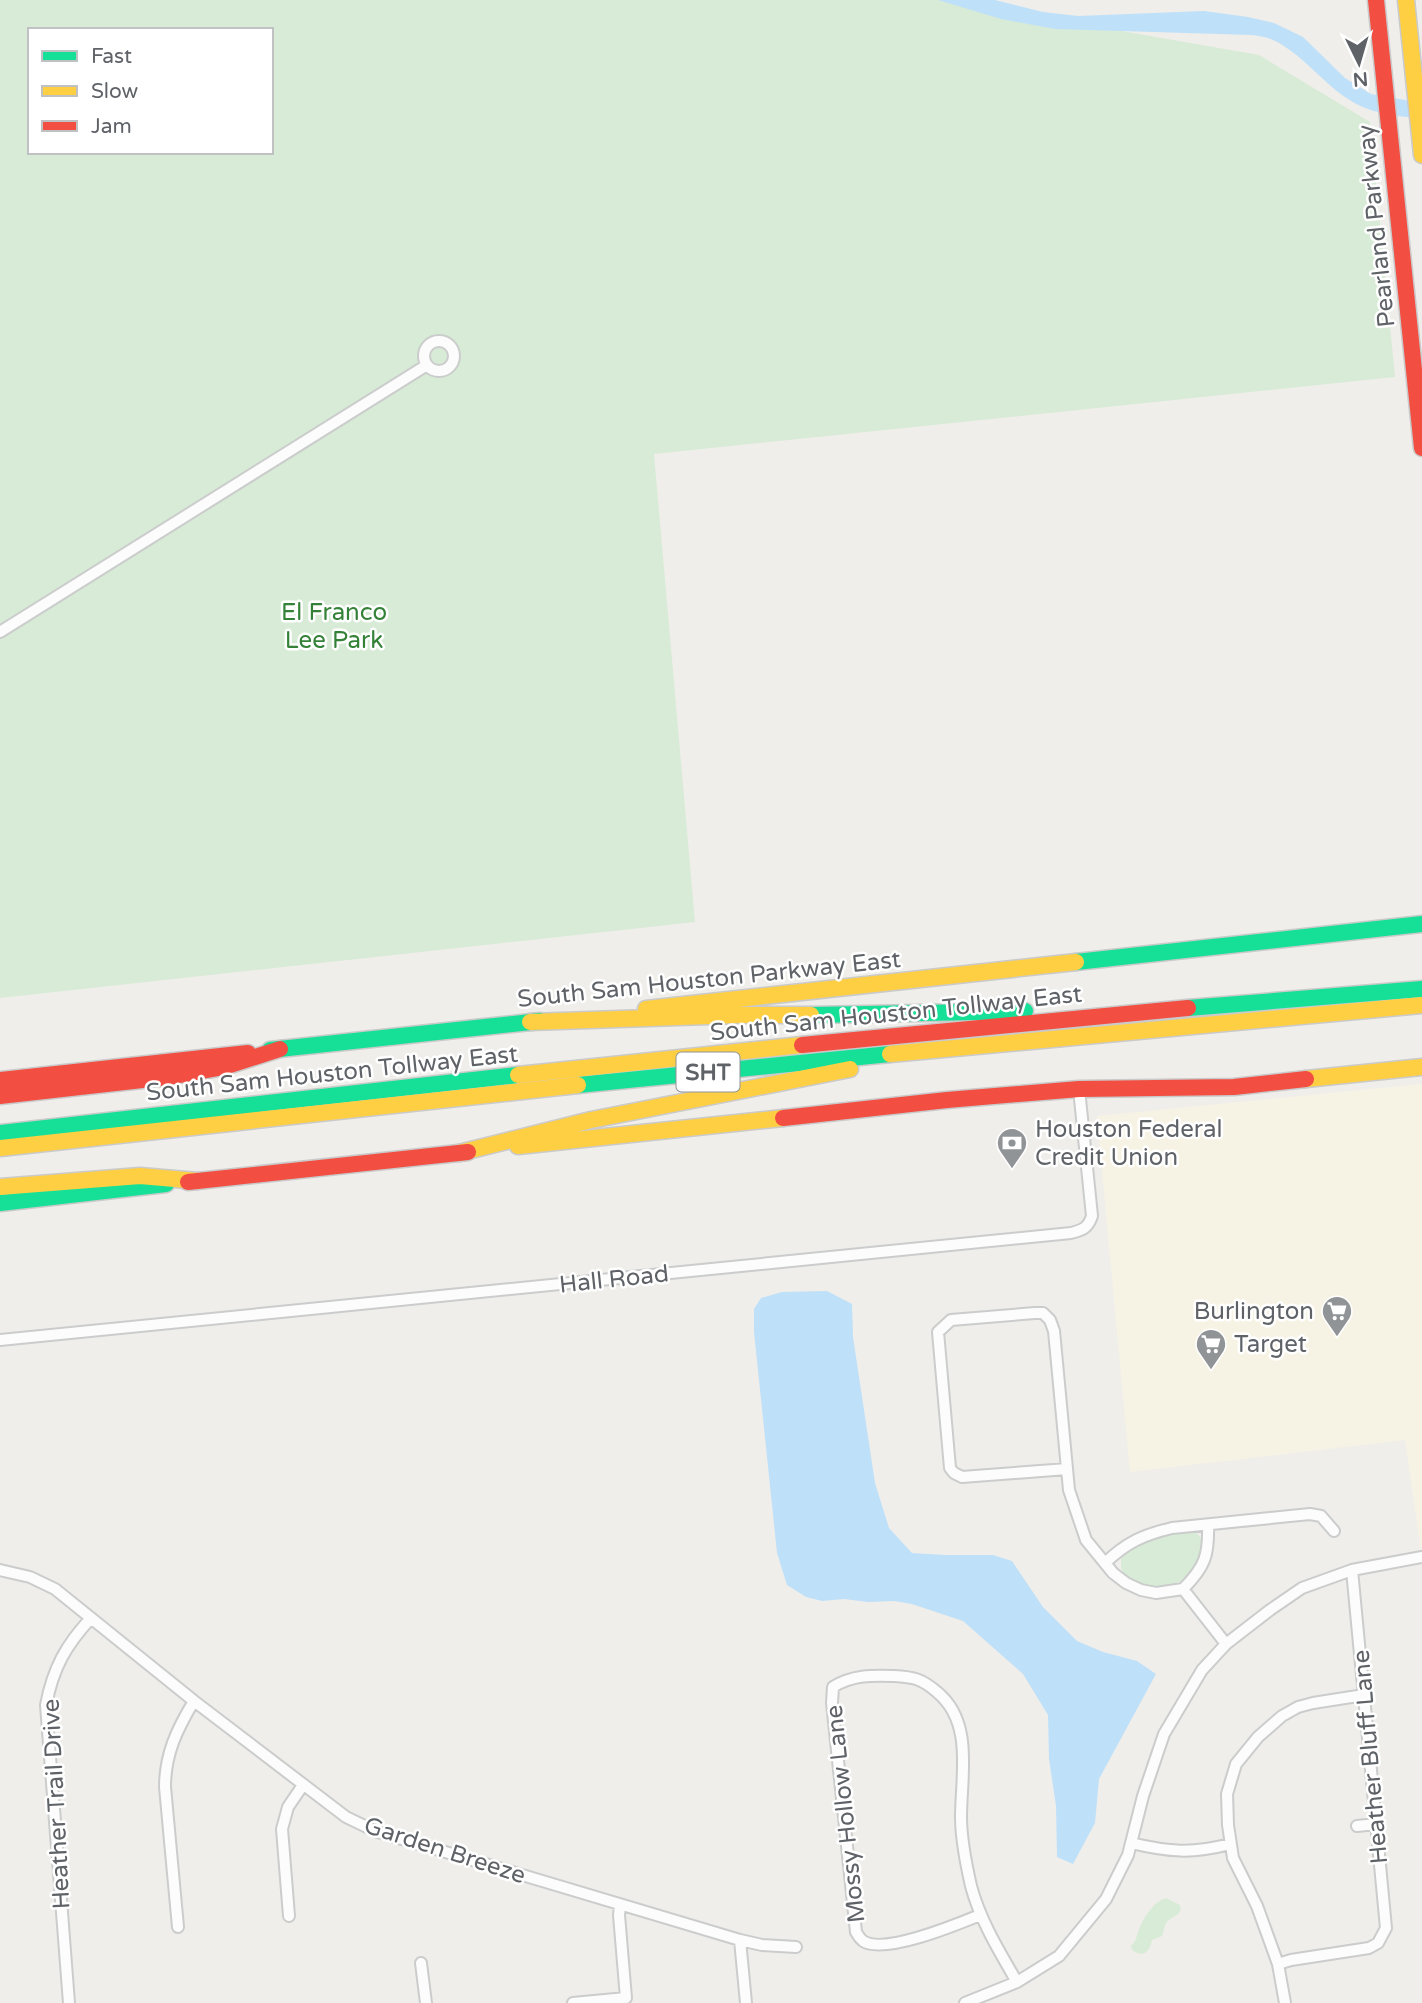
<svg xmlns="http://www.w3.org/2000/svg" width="1422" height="2003" font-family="'Varela Round',sans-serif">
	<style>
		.commercial { fill: #f7f3e4 }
		.green { fill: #d8ebd6; fill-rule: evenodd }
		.water { fill: #bfe0f9 }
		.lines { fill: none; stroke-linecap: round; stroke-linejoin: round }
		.street-casing { stroke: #cbcccc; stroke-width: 14 }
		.fast-casing { stroke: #cacacb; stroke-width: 19 }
		.slow-casing { stroke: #cacacb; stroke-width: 19 }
		.jam-casing { stroke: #cacacb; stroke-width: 19 }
		.street { stroke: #fdfcfc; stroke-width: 10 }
		.fast { stroke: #16e098; stroke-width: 16 }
		.slow { stroke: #ffcf43; stroke-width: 16 }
		.jam { stroke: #f24e42; stroke-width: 16 }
		.labels { text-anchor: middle; stroke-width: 5; stroke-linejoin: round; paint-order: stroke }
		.shield { fill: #fff; stroke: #8f9295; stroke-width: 2 }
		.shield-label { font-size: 23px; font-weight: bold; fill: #5f6368 }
		.street-label { font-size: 24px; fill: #5f6368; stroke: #fff }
		.park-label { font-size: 24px; fill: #348238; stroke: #fff }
		.poi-label { font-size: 24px; fill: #5f6368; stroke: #fff; text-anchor: start }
	</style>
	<rect width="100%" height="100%" fill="#efeeea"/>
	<path class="commercial" d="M1422 1084V1556L1405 1440 1130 1472 1097 1116Z"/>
	<path class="green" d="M0 0H978L1047 18 1259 55 1370 122 1395 377 654 454 695 922 0 998ZM30 30H271V152H30Z
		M1194 1532C1213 1541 1196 1571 1184 1579 1178 1583 1170 1586 1163 1587 1150 1588 1137 1582 1125 1576L1121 1568V1559C1140 1539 1168 1534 1194 1532Z
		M1166 1898 1180 1905 1181 1909C1178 1917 1172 1916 1167 1922 1164 1925 1164 1931 1162 1936L1152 1940C1150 1952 1143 1958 1132 1950L1131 1946C1137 1940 1136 1937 1139 1930 1143 1918 1154 1901 1166 1898Z"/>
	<path class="water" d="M938 0H995L1043 12 1078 16 1204 11 1248 17 1274 23 1303 37 1345 78 1371 94 1422 103V118C1396 117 1367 113 1345 97 1320 80 1301 53 1273 40 1266 37 1259 36 1252 35L1055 29 1001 19Z
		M827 1291 852 1304 853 1337 875 1483 889 1528 912 1553 945 1555H993L1012 1561 1043 1607 1077 1641 1103 1652 1137 1661 1156 1674 1099 1779 1095 1823 1073 1864 1057 1857 1056 1806 1049 1759 1048 1715 1023 1674 963 1621 912 1604 894 1601 868 1602 844 1599 822 1601 806 1597 787 1585 777 1553 754 1332V1309L761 1298 782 1292Z"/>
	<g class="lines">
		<g class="street-casing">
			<path id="street" d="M424 356a15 15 0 1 1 30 0a15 15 0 1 1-30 0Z
				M0 632 427 365
				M0 1340 1071 1233C1083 1230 1088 1228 1092 1216L1079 1089
				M1067 1469 962 1477 954 1473 950 1468 938 1332 951 1320 1035 1313H1043L1050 1320 1054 1331 1069 1490 1086 1540 1113 1573 1126 1583 1141 1590 1156 1593 1183 1589C1205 1567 1209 1555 1208 1525
				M1105 1563C1127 1542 1143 1535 1172 1528L1310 1514 1321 1516 1334 1531
				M0 1570 30 1577 55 1589 194 1701 346 1817 375 1831 740 1940 762 1945 796 1947
				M1183 1589 1226 1644
				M1357 1826 1376 1824
				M1131 1843C1169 1852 1192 1854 1230 1844
				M980 1915C958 1924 884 1955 863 1941 859 1938 858 1935 856 1932L832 1703 833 1687C852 1675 872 1675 894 1676 914 1677 922 1679 937 1692 974 1722 961 1776 961 1817 961 1839 966 1864 971 1886 980 1920 999 1951 1017 1982
				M289 1916 282 1829 288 1807 303 1785
				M178 1927 165 1787C165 1754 177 1729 194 1701
				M740 1940 746 2003
				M421 1963 426 2003
				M1278 1964 1291 1960 1369 1948 1378 1943 1386 1928 1352 1570
				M69 2003 46 1705C53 1668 66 1645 91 1618
				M573 2003 626 1998 619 1915 620 1905
				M965 2003 1017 1982 1059 1956 1106 1899 1128 1855 1143 1796 1164 1734 1202 1670 1226 1644 1270 1610 1302 1588 1352 1570 1422 1557
				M1285 2003 1278 1964 1257 1906 1233 1858 1228 1825 1227 1794 1236 1764 1258 1737 1282 1716 1298 1707 1313 1703 1364 1695"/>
		</g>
		<g class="fast-casing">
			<path id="fast" d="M1076 962 1422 924
				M1188 1008 1422 989
				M811 1015 1025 1011
				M270 1050 540 1021
				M578 1085 890 1054
				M0 1133 518 1075
				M0 1203 166 1184"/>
		</g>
		<g class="slow-casing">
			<path id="slow" d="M1406 0 1422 155
				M646 1009 1076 962
				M530 1022 738 1015H811
				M890 1054 1422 1005
				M518 1075 802 1045
				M1306 1079 1422 1067
				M518 1146 783 1118
				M0 1148 578 1085
				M459 1153 591 1120 850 1069
				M0 1187 140 1176 198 1181"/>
		</g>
		<g class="jam-casing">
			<path id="jam" d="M1376 0 1422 448
				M802 1045 1188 1008
				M0 1080 248 1053
				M0 1096 169 1077 224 1067 280 1049
				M783 1118 947 1100 1079 1089 1234 1087 1306 1079
				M188 1182 468 1152"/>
		</g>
		<use href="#street" class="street"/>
		<use href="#fast" class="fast"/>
		<use href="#slow" class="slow"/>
		<use href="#jam" class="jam"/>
	</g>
	<defs>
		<g id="bank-pin" transform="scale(1.575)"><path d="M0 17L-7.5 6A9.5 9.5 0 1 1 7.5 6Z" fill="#919496" stroke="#fff"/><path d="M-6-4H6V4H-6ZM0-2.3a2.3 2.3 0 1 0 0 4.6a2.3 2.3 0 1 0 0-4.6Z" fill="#fff"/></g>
		<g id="supermarket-pin" transform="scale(1.575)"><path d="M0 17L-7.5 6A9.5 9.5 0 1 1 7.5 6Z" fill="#919496" stroke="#fff"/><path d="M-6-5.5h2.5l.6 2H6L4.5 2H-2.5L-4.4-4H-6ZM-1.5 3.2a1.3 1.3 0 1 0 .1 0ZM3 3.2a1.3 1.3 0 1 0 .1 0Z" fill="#fff"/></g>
	</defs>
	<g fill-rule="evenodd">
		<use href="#bank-pin" x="1012" y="1143"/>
		<use href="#supermarket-pin" x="1337" y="1311"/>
		<use href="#supermarket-pin" x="1211" y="1344"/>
	</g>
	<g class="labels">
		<rect class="shield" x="676.5" y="1052.5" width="63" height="39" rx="5"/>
		<g class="shield-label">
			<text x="708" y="1080">SHT</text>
		</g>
		<g class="street-label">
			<text transform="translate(1376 226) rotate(-96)" y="8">Pearland Parkway</text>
			<text transform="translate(709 979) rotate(-6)" y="8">South Sam Houston Parkway East</text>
			<text transform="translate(896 1013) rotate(-6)" y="8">South Sam Houston Tollway East</text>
			<text transform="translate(332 1073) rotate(-6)" y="8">South Sam Houston Tollway East</text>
			<text transform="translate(614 1279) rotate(-6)" y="8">Hall Road</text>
			<text transform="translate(1370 1757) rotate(-95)" y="8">Heather Bluff Lane</text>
			<text transform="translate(56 1804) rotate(-93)" y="8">Heather Trail Drive</text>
			<text transform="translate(845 1814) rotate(-96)" y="8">Mossy Hollow Lane</text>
			<text transform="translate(445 1850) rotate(18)" y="8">Garden Breeze</text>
		</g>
		<g class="park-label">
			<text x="334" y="620">El Franco<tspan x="334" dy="28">Lee Park</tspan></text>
		</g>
		<g class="poi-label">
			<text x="1035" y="1137">Houston Federal<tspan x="1035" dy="28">Credit Union</tspan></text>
			<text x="1314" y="1319" text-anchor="end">Burlington</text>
			<text x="1234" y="1352">Target</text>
		</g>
	</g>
	<rect x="28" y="28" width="245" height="126" fill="#ffffff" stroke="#bfc1c3" stroke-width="2"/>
	<rect x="42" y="51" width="35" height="10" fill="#16e098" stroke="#bfc1c3" stroke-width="2"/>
	<text x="91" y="63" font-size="21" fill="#5f6368">Fast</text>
	<rect x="42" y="86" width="35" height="10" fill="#ffcf43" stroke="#bfc1c3" stroke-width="2"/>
	<text x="91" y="98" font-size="21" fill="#5f6368">Slow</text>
	<rect x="42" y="121" width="35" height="10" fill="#f24e42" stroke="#bfc1c3" stroke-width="2"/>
	<text x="91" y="133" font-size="21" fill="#5f6368">Jam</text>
	<g transform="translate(1359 63) rotate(175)" stroke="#ffffff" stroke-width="5" paint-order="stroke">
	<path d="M0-5L12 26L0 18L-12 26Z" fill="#5f6368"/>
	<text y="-10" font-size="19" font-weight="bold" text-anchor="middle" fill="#5f6368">N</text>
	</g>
</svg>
